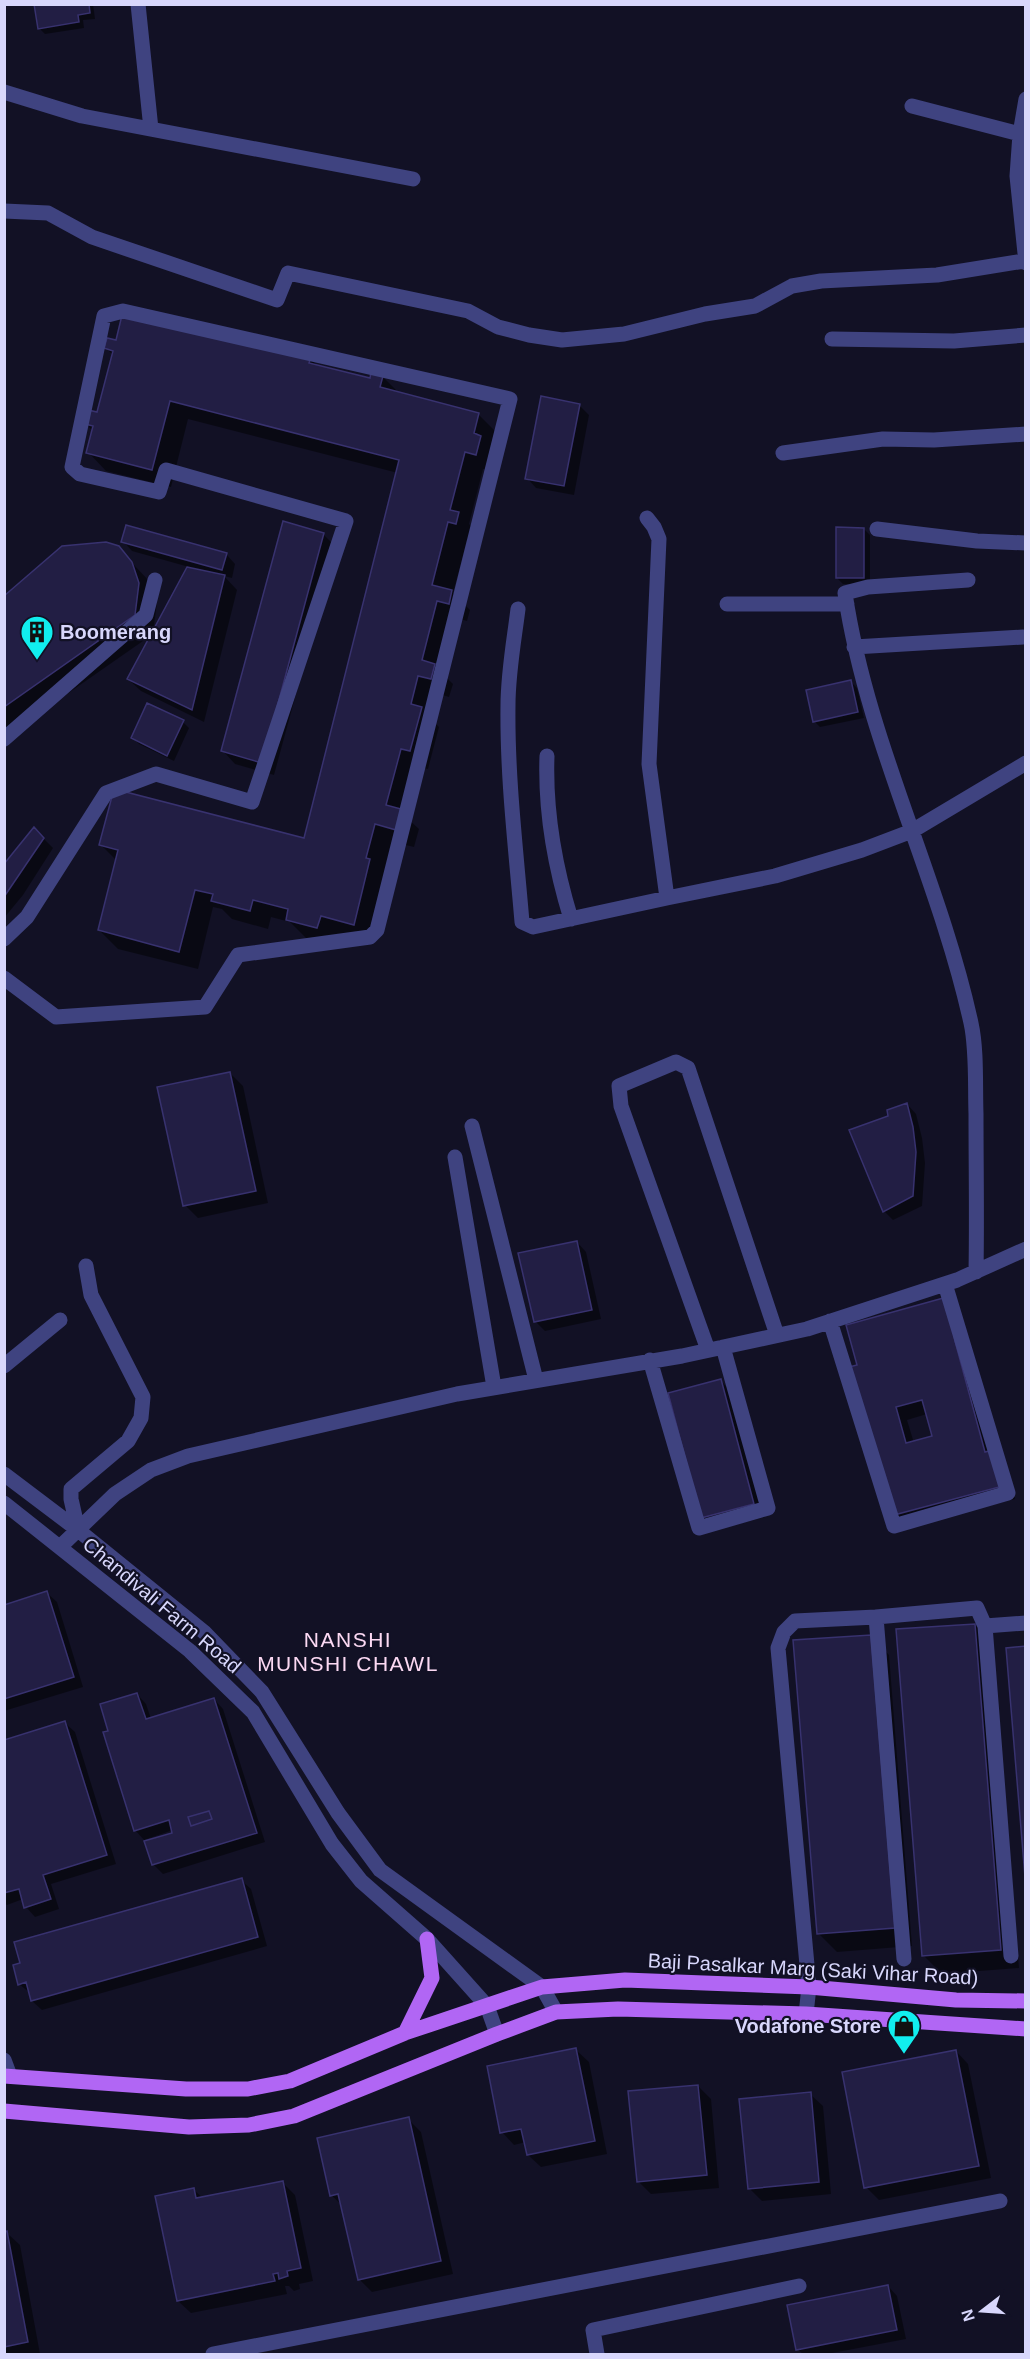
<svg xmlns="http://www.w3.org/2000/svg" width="1030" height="2359" font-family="Helvetica,sans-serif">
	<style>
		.shadow { fill: #0007; fill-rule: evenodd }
		.building { fill: #221e44; stroke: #38326f; stroke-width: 1.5; fill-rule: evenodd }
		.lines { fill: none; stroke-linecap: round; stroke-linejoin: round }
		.minor { stroke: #3f4380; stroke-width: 15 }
		.major { stroke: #b166f4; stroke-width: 15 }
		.labels { text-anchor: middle; stroke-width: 4.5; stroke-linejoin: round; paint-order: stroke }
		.poi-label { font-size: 20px; font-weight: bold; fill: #d8d7fc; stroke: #121125; text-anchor: start }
		.street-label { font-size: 20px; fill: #d8d7fc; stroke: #121125 }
		.neighbourhood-label { font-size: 21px; letter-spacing: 1.5px; fill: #fcd9f3; stroke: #121125 }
	</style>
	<rect width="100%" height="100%" fill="#121125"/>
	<path class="shadow" d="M35 4H93L95 19 83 20 84 28 45 34 39 28Z
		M106 348 310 358 319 367 371 380 383 377 399 393 478 414 497 433 495 472 483 469 469 524 477 532 475 542 467 540 453 593 470 610 467 621 456 618 442 673 453 684 449 697 436 693 430 718 439 727 428 769 419 767 406 817 419 829 414 847 393 842 372 942 336 946 306 938 290 922 271 917 268 929 232 919 222 909 213 907 198 969 118 949 99 930 117 861 101 845 305 840 398 473 188 419 171 487 106 471 88 452 93 431 86 424 99 414 113 355Z
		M579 405 589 415 574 495 536 488 527 478Z
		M864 529 870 535V584H843L837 578Z
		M323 534 336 547 274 775 235 764 223 751Z
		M123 541 226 554 235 564 232 578 224 576 237 590 204 722 141 691 128 679 153 634 4 738V598L118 548 150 582 157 602 153 633 189 567 132 551Z
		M851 682 857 688 864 718 820 727 814 721Z
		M183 722 189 728 174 761 139 744 133 738Z
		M34 829 53 848 23 895 4 918V866Z
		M230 1073 243 1086 268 1203 198 1218 185 1205Z
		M907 1104 916 1114 922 1138 925 1163 922 1206 893 1220 884 1211 890 1117Z
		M577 1242 586 1252 601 1319 545 1331 535 1321Z
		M947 1299 1006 1465 1015 1499 908 1527 895 1515 859 1366ZM927 1414 934 1437 914 1443 907 1420Z
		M721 1381 733 1394 765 1517 715 1530 702 1517Z
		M47 1593 57 1602 83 1687 4 1711V1606Z
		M975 1625 993 1644 1019 1968 942 1974 923 1955Z
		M871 1636 889 1655 912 1946 837 1952 818 1933Z
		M137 1694 146 1704 151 1719 214 1699 223 1709 265 1842 163 1874 153 1864 174 1834 173 1830 144 1840 135 1830 110 1732Z
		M65 1723 75 1732 116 1864 51 1884 59 1909 35 1917 26 1907 23 1899 7 1905 4 1903V1741Z
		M241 1880 251 1889 267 1946 42 2010 32 2001 30 1993 19 1984Z
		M576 2050 589 2062 607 2154 541 2167 528 2155 526 2142 514 2145 502 2132Z
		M956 2051 968 2064 991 2178 879 2200 866 2187Z
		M698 2086 711 2099 719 2188 651 2194 638 2181Z
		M810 2094 823 2106 831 2194 762 2201 749 2188Z
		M408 2119 421 2132 453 2274 372 2292 359 2279 343 2206 331 2195Z
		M282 2182 295 2195 313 2281 299 2284 300 2289 294 2291 289 2286H285L287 2294 191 2313 178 2301 194 2190 203 2198Z
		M4 2233H7L20 2245 40 2354H4Z
		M888 2286 897 2296 906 2339 827 2354H803L797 2349Z"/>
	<path class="building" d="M34 4H89L90 13 78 15 79 22 38 29Z
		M123 311 311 357 309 363 370 378 371 372 383 376 380 387 479 413 474 433 481 436 476 455 465 452 450 510 459 512 456 524 448 522 432 585 452 590 449 604 437 601 422 660 435 664 431 679 418 676 411 704 422 707 410 751 401 749 386 805 401 809 396 830 375 824 366 858 370 859 354 925 321 916 317 928 286 920 288 909 253 900 250 911 211 901 213 894 195 890 179 952 98 930 118 850 99 845 114 789 304 838 399 460 170 401 152 470 86 453 93 426 85 424 88 410 97 412 113 351 104 348 107 338 116 340Z
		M541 396 580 404 564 486 525 479Z
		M283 521 324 533 262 763 221 751Z
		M126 525 227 553 222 570 121 542Z
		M836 527 864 528V578H836Z
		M106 542 119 546 132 562 139 583 135 615 4 707V596L62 546Z
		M187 567 225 575 192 710 127 679Z
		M851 680 858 712 813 722 806 690Z
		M147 703 184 720 167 756 131 738Z
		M34 827 44 838 4 897V864Z
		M230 1072 256 1191 183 1206 157 1087Z
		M907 1103 913 1127 916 1152 913 1196 883 1212 849 1130 888 1116 887 1110Z
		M577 1241 592 1310 534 1322 518 1253Z
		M947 1297 955 1341 985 1452 993 1450 1003 1486 894 1515 849 1367 857 1365 846 1325ZM922 1400 932 1436 906 1443 896 1407Z
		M721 1379 754 1504 701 1518 668 1393Z
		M47 1591 74 1677 4 1699V1605Z
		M975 1624 1001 1950 922 1956 896 1629Z
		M871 1635 895 1928 817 1934 793 1640Z
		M1026 1646V1889L1006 1648Z
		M137 1693 146 1719 214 1698 257 1833 152 1865 144 1841 172 1833 169 1820 134 1831 103 1732 108 1731 100 1704ZM209 1811 212 1819 191 1826 188 1817Z
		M65 1721 107 1855 43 1875 51 1899 24 1908 19 1889 4 1893V1740Z
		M209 1811 212 1819 191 1826 188 1817Z
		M242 1878 258 1937 31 2001 26 1982 18 1985 13 1965 20 1963 14 1942Z
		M576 2048 595 2141 527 2155 521 2129 500 2133 487 2066Z
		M956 2050 979 2166 864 2188 842 2072Z
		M698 2085 707 2175 637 2182 628 2091Z
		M811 2092 819 2182 748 2189 739 2099Z
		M409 2117 441 2261 358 2280 338 2194 330 2196 317 2138Z
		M283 2181 301 2268 287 2271 288 2276 279 2279 278 2273 273 2274 275 2281 177 2301 155 2196 194 2188 196 2198Z
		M7 2231 28 2342 4 2347V2232Z
		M888 2285 897 2330 796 2350 787 2305Z"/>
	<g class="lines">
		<path class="minor" d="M138 4 151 129
			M4 92 82 116 413 179
			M1026 99 1020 134 1017 176 1026 263
			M912 106 1020 134
			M4 211 48 213 92 237 277 300 288 273 468 311 498 327 529 335 562 340 624 334 705 314 755 306 792 286 821 281 937 275 1024 261
			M832 339 954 341 1026 335
			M783 453 883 439 934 440 1026 434
			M647 518 654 527 659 539 649 764 667 898 775 876 862 850 912 831 1026 763
			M877 529 977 541 1026 543
			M968 580 868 587 845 593C867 742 939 877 971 1023 977 1050 975 1086 976 1114 976 1167 977 1220 976 1272
			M727 604H847
			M518 609C514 641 508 673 508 705 507 777 516 850 522 922L533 927 667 898
			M854 647 1023 637
			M4 739 146 615 155 580
			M547 756C545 811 555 867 571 919
			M4 939 27 917 106 793 156 774 252 802 346 521 166 470 159 492 80 474 72 467 104 316 123 311 510 399 377 930 370 937 238 955 205 1007 56 1017 4 978
			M472 1126 536 1380
			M455 1157 494 1387
			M830 1321 894 1526 1008 1493 945 1284
			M708 1350 621 1106 619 1086 676 1062 688 1068 777 1335
			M650 1360 699 1528 768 1508 723 1347
			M4 1366 60 1320
			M4 1474 78 1530 204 1632 262 1692 338 1813 380 1870 542 1987 556 2012
			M4 1503 190 1651 253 1712 332 1844 361 1881 427 1939 487 2006 497 2034
			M78 1530 71 1499V1489L128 1441 141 1418 143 1397 91 1295 86 1266
			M61 1546 115 1494 151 1470 188 1456 457 1394 682 1356 807 1329 957 1280 1026 1249
			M876 1617 977 1608 985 1626
			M1011 1956 985 1626 1026 1623
			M806 2014 809 1987 778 1648 784 1632 795 1621 876 1617 904 1959
			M4 2060 10 2076
			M213 2354 1000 2201
			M597 2354 593 2330 799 2286"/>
		<path class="major" d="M405 2033 432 1978 427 1939
			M4 2076 186 2089H248L290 2081 405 2033 542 1987 625 1980 809 1987 956 2000 1026 2001
			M4 2111 189 2127 249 2125 294 2116 497 2034 556 2012 618 2009 806 2014 1026 2029"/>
	</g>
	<defs>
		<g id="building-pin" transform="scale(1.725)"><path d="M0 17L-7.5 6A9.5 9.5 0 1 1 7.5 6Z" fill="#1ee" stroke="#121125"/><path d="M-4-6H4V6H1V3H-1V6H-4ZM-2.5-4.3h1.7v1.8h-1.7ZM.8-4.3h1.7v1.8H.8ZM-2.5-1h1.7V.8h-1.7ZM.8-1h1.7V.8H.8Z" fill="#111"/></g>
		<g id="shop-pin" transform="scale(1.725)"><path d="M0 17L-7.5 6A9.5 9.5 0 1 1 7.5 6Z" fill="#1ee" stroke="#121125"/><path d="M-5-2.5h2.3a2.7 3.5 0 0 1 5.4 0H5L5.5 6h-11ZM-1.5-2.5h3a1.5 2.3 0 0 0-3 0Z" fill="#111"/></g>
	</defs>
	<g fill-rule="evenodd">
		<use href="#building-pin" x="37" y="632"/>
		<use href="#shop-pin" x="904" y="2026"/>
	</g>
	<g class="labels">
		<g class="poi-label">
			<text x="60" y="639">Boomerang</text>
			<text x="881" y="2033" text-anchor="end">Vodafone Store</text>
		</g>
		<g class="street-label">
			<text transform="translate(162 1605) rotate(40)" y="7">Chandivali Farm Road</text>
			<text transform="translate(813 1969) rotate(3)" y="7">Baji Pasalkar Marg (Saki Vihar Road)</text>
		</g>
		<g class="neighbourhood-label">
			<text x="348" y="1647">NANSHI<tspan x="348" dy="24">MUNSHI CHAWL</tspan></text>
		</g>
	</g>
	<rect width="1030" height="2359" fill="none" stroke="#d8d7fc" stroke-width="12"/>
	<g transform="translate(982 2311) rotate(253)" stroke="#121125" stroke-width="4.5" paint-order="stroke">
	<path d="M0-4.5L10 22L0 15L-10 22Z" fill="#d8d7fc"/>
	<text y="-9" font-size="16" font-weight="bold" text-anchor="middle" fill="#d8d7fc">N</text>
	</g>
</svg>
